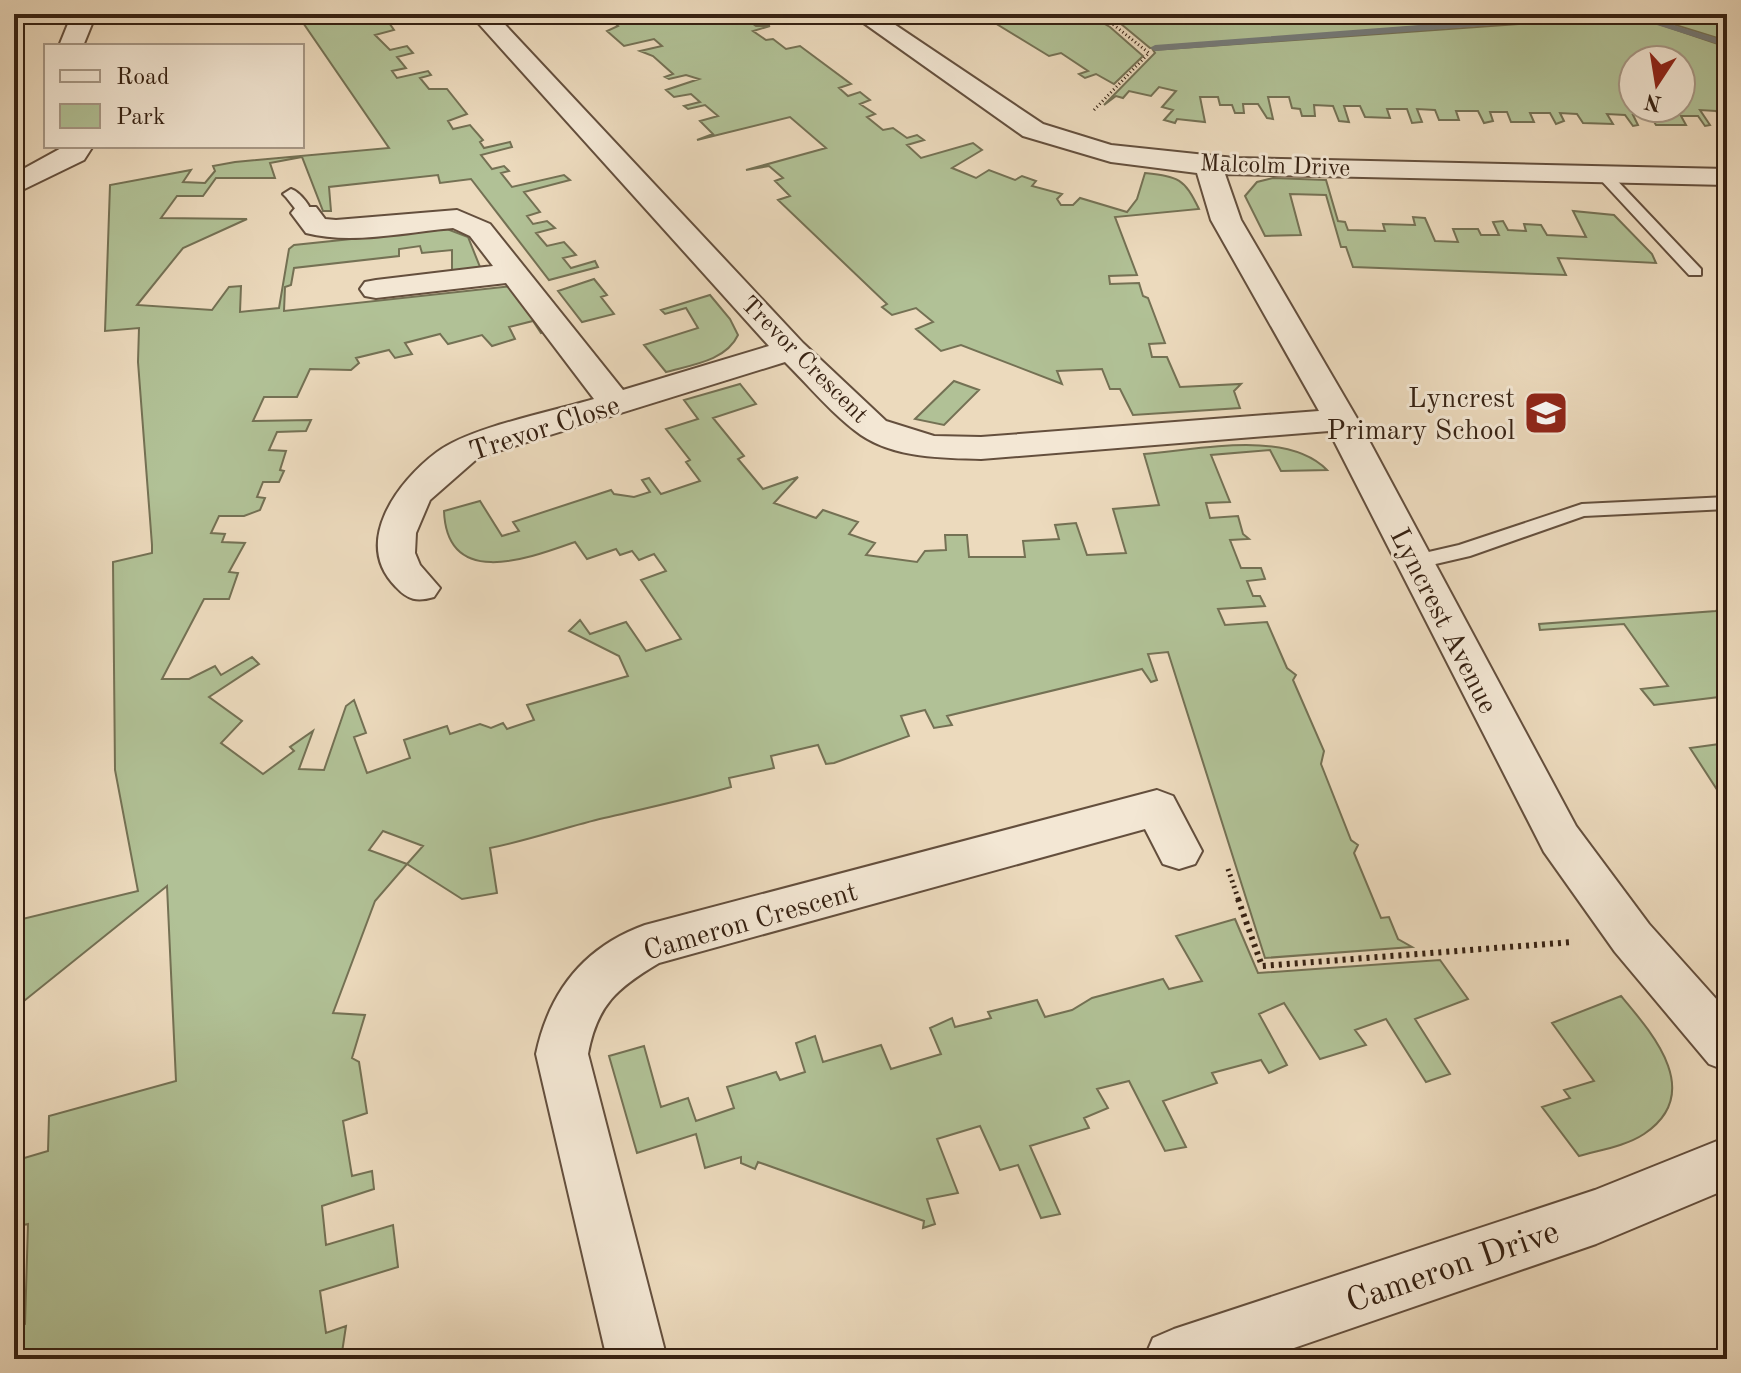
<svg xmlns="http://www.w3.org/2000/svg" width="1741" height="1373" font-family="'Old Standard TT',serif">
	<style>
		.green { fill: #b1c196; stroke: #747154; stroke-width: 2; fill-rule: evenodd }
		.lines { fill: none; stroke-linecap: round; stroke-linejoin: round }
		.stream { fill: #757b79; fill-rule: evenodd }
		.service-casing { stroke: #644f3d; stroke-width: 4 }
		.minor-casing { stroke: #644f3d; stroke-width: 4 }
		.path-far2 { stroke: #362112; stroke-width: 3; stroke-dasharray: 1 3; stroke-linecap: butt }
		.path-far1 { stroke: #362112; stroke-width: 5; stroke-dasharray: 2 4; stroke-linecap: butt }
		.path { stroke: #362112; stroke-width: 6; stroke-dasharray: 3 5; stroke-linecap: butt }
		.service { fill: #f3e7d4; fill-rule: evenodd }
		.minor { fill: #f3e7d4; fill-rule: evenodd }
		.labels { text-anchor: middle; stroke-width: 6; stroke-linejoin: round; paint-order: stroke }
		.far-street-label { font-size: 24px; fill: #362112; stroke: #f3e7d4 }
		.poi-label { font-size: 28px; fill: #362112; stroke: #f3e7d4; text-anchor: end }
		.street-label { font-size: 28px; fill: #362112; stroke: #f3e7d4 }
		.near-street-label { font-size: 34px; fill: #362112; stroke: #f3e7d4 }
	</style>
	<rect width="100%" height="100%" fill="#ecdabd"/>
	<filter id="stains"><feTurbulence type="fractalNoise" baseFrequency=".0025" numOctaves="4"/><feColorMatrix values="0 0 0 0 .2 0 0 0 0 .09 0 0 0 0 .02 0 0 0 .5 -.17"/></filter>
	<radialGradient id="worn" r=".72"><stop offset=".6" stop-color="#630" stop-opacity="0"/><stop offset="1" stop-color="#630" stop-opacity=".3"/></radialGradient>
	<path class="green" d="M297 14H394L385 17 394 30 375 35 390 50 407 46 413 53 397 57 406 68 392 71 397 78 428 71 431 75 420 78 429 89H447L467 114 448 121 453 129 470 125 483 140 480 142 484 148 510 142 512 147 481 155 492 169 504 166 509 171 501 173 512 187 564 175 570 180 524 192 540 212 527 216 533 224 547 221 555 228 536 233 547 246 564 242 576 255 563 258 571 268 595 261 598 267 549 280 471 179 440 183 438 175 329 187 331 211H323L302 157 270 163 275 178H216L203 196H177L161 218 247 219 183 248 137 305 212 310 229 287 241 286 240 312 279 308 289 249 294 245 447 229 468 237 482 272 452 270V250L422 253 420 246 399 249V256L294 268 291 285 285 287 284 311 513 286 545 332 541 333 533 321 509 327 515 339 492 346 482 335 448 344 440 334 405 343 412 354 395 358 389 350 356 358 359 363 351 370 310 369 297 397H264L253 421 311 420 306 431 277 432 269 450 286 451 280 470 284 471 279 482H263L257 497 265 498 260 510 244 516H219L211 533 225 534 222 542 245 543 229 572 238 573 229 599H204L162 679H189L215 666 221 675 252 657 259 664 209 697 242 721 221 743 263 774 294 751 290 747 313 731 299 769 324 770 346 706 354 700 366 733 354 737 367 773 410 758 404 740 447 726 450 734 480 724 491 728 503 723 507 729 534 720 527 705 628 676 619 656 569 631 580 620 590 634 626 622 646 651 681 639 641 580 666 571 654 554 639 560 632 551 620 555 616 549 587 559 575 542C527 559 447 589 444 511L480 501 502 536 519 531 513 522 611 490 614 494 634 497 650 492 642 480 649 478 661 494 700 481 686 462 690 460 666 429 698 419 684 400 740 384 756 404 713 418 744 456 738 459 763 489 798 477 774 503 816 518 823 510 858 522 849 534 875 543 866 555 917 562 925 551 946 550 945 535H967L969 557H1025L1023 541 1059 539 1055 525 1076 523 1087 555 1126 553 1113 509 1159 505 1144 454C1198 450 1287 429 1327 470L1281 471 1270 450 1211 455 1230 502 1206 503 1210 518 1238 516 1243 534 1249 539 1230 540 1241 568H1261L1265 579 1247 581 1253 596H1260L1265 606 1218 609 1225 625 1267 622 1287 668 1296 675 1293 680 1324 751 1321 764 1351 840 1358 845 1354 853 1381 918 1389 917 1398 939 1412 947 1265 958 1168 652 1148 654 1157 680 1151 682 1142 669 947 716 952 725 934 728 925 710 901 716 909 736 834 763 826 764 818 745 771 756 774 768 729 778 731 787C689 799 647 808 604 818 566 827 530 840 490 848L497 893 462 899 407 864 375 901 333 1013 365 1015 352 1058 359 1062 367 1113 343 1121 352 1176 372 1171 374 1189 322 1206 326 1245 393 1225 398 1267 320 1291 326 1333 346 1326 341 1359H38L37 1352 14 1359V1327L25 1324 28 1224 14 1227V1161L48 1151 49 1116 176 1081 167 886 14 1009V921L138 891 115 770 113 562 152 553V545L138 362 139 328 105 331 110 185 191 170 183 182 205 183 215 171 213 166 235 162 389 148ZM383 831 423 846 407 864 369 850Z
		M587 14H760L763 17 749 21 756 26H770L753 31 766 40 773 39 786 49 800 46 851 84 839 88 848 96 860 92 870 100 860 104 875 114 867 117 883 130 893 128 907 138 917 135 924 140 907 145 921 158 973 143 982 150 952 168 976 178 989 170 1015 180 1022 176 1036 181 1032 186 1062 194 1057 199 1061 205H1073L1080 198 1127 212 1137 199 1145 173C1179 177 1184 178 1199 209L1115 217 1137 275 1109 276 1110 284 1139 283 1143 296 1148 298 1165 343 1149 344 1152 357H1167L1180 387 1241 384 1234 391 1240 408 1133 415 1120 389H1110L1102 369 1057 371 1062 384 961 345 941 351 916 329 933 322 916 308 892 315 882 307 887 304 778 200 790 196 775 181 783 178 769 166 746 170 826 148 790 117 697 140 713 134 700 121 718 116 705 105 688 109 684 106 700 102 691 94 674 97 666 90 699 79 686 75 669 79 665 77 673 74 653 56 640 51 662 46 654 39 624 46 607 31 618 26 611 20 596 23Z
		M1018 14H1087L1110 27 1143 56 1114 84 1096 74 1085 78 1079 74 1088 71 1061 53 1049 56 995 23 1017 19Z
		M1109 14H1206L1232 21 1236 14H1261L1263 17 1294 14 1302 22 1314 21 1311 18 1325 14H1575L1150 48Z
		M1640 14H1696L1703 19 1727 23V41Z
		M1616 17 1644 19 1727 47V118H1722L1716 111 1700 110 1710 125 1705 126 1698 116H1681L1686 125H1656L1650 115H1633L1638 125 1633 126 1625 115 1607 114 1613 124 1583 123 1577 114 1560 113 1564 121 1556 124 1550 113H1530L1534 122H1511L1507 112H1490L1493 121 1484 123 1478 111H1456L1459 120H1439L1435 110 1417 109 1422 122 1412 123 1407 109H1387L1390 118 1365 117 1360 106H1344L1349 122 1339 121 1333 106 1314 105 1315 116H1302L1300 109 1292 108 1289 97H1268L1273 119 1267 118 1258 104H1243L1244 113H1235L1232 105H1220L1218 97H1200L1205 122 1177 119 1175 123 1164 120 1173 110 1162 107 1176 91 1159 87 1151 96 1129 91 1123 98 1116 96 1104 105 1155 53 1153 50ZM1633 60H1681V108H1633Z
		M1273 178 1326 180 1338 221 1345 222 1348 230 1385 231 1383 224 1415 225 1413 217 1425 218 1435 241 1458 242 1453 229H1478L1481 235H1499L1493 222 1503 221 1508 230 1526 231 1524 224 1541 225 1547 235 1586 237 1573 211 1614 215 1652 254 1656 263 1558 258 1566 275 1353 267 1346 247H1341L1326 195 1290 194 1301 235 1265 236 1245 196 1257 182Z
		M594 279 607 295 601 297 614 314 582 322 558 291Z
		M710 295 730 319 738 335C726 361 691 365 666 372L644 345 698 328 686 308 665 314 661 310Z
		M954 381 979 390 944 425 915 419Z
		M1727 600V696L1654 705 1641 689 1668 686 1624 624 1540 630 1539 624 1716 611Z
		M1727 743V805L1690 748Z
		M1235 919 1258 973 1440 960 1468 999 1415 1019 1450 1074 1426 1082 1386 1019 1355 1030 1366 1045 1320 1059 1284 1003 1259 1014 1287 1065 1269 1073 1261 1060 1212 1073 1217 1083 1163 1101 1186 1147 1165 1151 1129 1081 1097 1089 1108 1108 1084 1118 1089 1128 1030 1146 1060 1214 1041 1218 1018 1165 1000 1170 980 1126 937 1139 958 1193 927 1199 935 1224 923 1228 924 1221 758 1162 755 1169 741 1163V1157L705 1168 696 1134 637 1153 609 1056 644 1046 661 1107 688 1098 696 1121 734 1108 727 1087 776 1072 780 1080 805 1072 796 1043 815 1036 823 1062 881 1045 891 1069 941 1054 930 1028 952 1018 955 1027 991 1018 988 1012 1037 1000 1045 1017 1072 1010 1092 998 1163 979 1169 989 1202 981 1176 936Z
		M1621 996C1653 1034 1705 1093 1644 1134 1626 1146 1600 1150 1579 1156L1542 1107 1570 1098 1564 1090 1594 1081 1552 1023Z"/>
	<g class="lines">
		<path class="stream" d="M1564 14H1605L1600 17 1155 51 1150 48 1155 45Z
			M1622 14H1637L1727 41V47Z"/>
		<g class="service-casing">
			<path id="service" d="M1598 171H1608L1701 269V275H1689L1598 177Z
				M291 189C300 192 314 209 311 216H301L286 197 283 194Z
				M1727 497V509L1584 516 1470 556 1414 569 1404 562 1407 557 1459 545 1582 504Z"/>
		</g>
		<g class="minor-casing">
			<path id="minor" d="M72 14H96L83 46H59Z
				M470 14H495L803 343 886 421 934 436 981 437 1319 411 1211 220 1197 173 1111 162 1023 136 851 14H879L1043 124 1111 145 1234 158 1727 169V185L1225 174 1241 220 1358 420 1576 826 1649 924 1727 1011V1071L1709 1064 1615 952 1544 852 1329 431 981 459C942 458 895 458 861 435 834 416 809 386 785 362L479 457 430 500 416 533 415 553 420 565 440 588 434 597C417 602 408 600 396 587 352 543 397 482 437 452 471 427 551 412 594 399L506 283 376 298 365 296 360 289 365 282 376 280 493 266 470 236 453 228C406 232 352 245 306 233L291 213 296 207H316L325 219 336 220 457 210 490 224 623 390 769 346Z
				M65 146H93L84 160 14 194V174Z
				M1157 790 1173 796 1202 851 1195 864 1179 869 1163 864 1145 829 659 963C617 988 597 1005 588 1054L667 1359H607L536 1054C549 992 584 947 645 925Z
				M1727 1137V1189L1596 1244 1262 1359H1144L1153 1338 1174 1329 1595 1190Z"/>
		</g>
		<path class="path-far2" d="M1094 110 1149 53 1100 14"/>
		<path class="path-far1" d="M1228 869 1239 901"/>
		<path class="path" d="M1238 899 1262 966 1573 942"/>
		<use href="#service" class="service"/>
		<use href="#minor" class="minor"/>
	</g>
	<defs>
		<g id="school-square" transform="scale(2.3)"><rect x="-9" y="-9" width="18" height="18" rx="4" fill="#8f2418" stroke="#f3e7d4"/><path d="M0-5L7-2L0 1L-7-2ZM-4 1L0 2.5L4 1V4Q0 6-4 4Z" fill="#fff"/></g>
	</defs>
	<g fill-rule="evenodd">
		<use href="#school-square" x="1546" y="413"/>
	</g>
	<g class="labels">
		<g class="far-street-label">
			<text transform="translate(1275 165) rotate(2)" y="8">Malcolm Drive</text>
			<text transform="translate(805 359) rotate(45)" y="8">Trevor Crescent</text>
		</g>
		<g class="poi-label">
			<text x="1515" y="407">Lyncrest<tspan x="1515" dy="32">Primary School</tspan></text>
		</g>
		<g class="street-label">
			<text transform="translate(544 427) rotate(-18)" y="10">Trevor Close</text>
			<text transform="translate(1445 620) rotate(63)" y="10">Lyncrest Avenue</text>
			<text transform="translate(750 920) rotate(-16)" y="10">Cameron Crescent</text>
		</g>
		<g class="near-street-label">
			<text transform="translate(1452 1265) rotate(-19)" y="12">Cameron Drive</text>
		</g>
	</g>
	<rect width="1741" height="1373" fill="none" stroke="#ecdabd" stroke-width="48"/>
	<rect x="16" y="16" width="1709" height="1341" fill="none" stroke="#362112" stroke-width="4"/>
	<rect x="24" y="24" width="1693" height="1325" fill="none" stroke="#362112" stroke-width="2"/>
	<rect x="44" y="44" width="260" height="104" fill="#f3e7d4" stroke="#a79886" stroke-width="2"/>
	<rect x="60" y="70" width="40" height="12" fill="#f3e7d4" stroke="#a79886" stroke-width="2"/>
	<text x="116" y="84" font-size="24" fill="#362112">Road</text>
	<rect x="60" y="104" width="40" height="24" fill="#b1c196" stroke="#a79886" stroke-width="2"/>
	<text x="116" y="124" font-size="24" fill="#362112">Park</text>
	<g transform="translate(1657 84) rotate(192)"><circle r="38" fill="#f3e7d4" stroke="#a79886" stroke-width="2"/>
	<path d="M0-6L14 30L0 20L-14 30Z" fill="#8f2418"/>
	<text y="-12" font-size="22" font-weight="bold" text-anchor="middle" fill="#362112">N</text>
	</g>
	<rect width="100%" height="100%" filter="url(#stains)"/>
	<rect width="100%" height="100%" fill="url(#worn)"/>
</svg>
